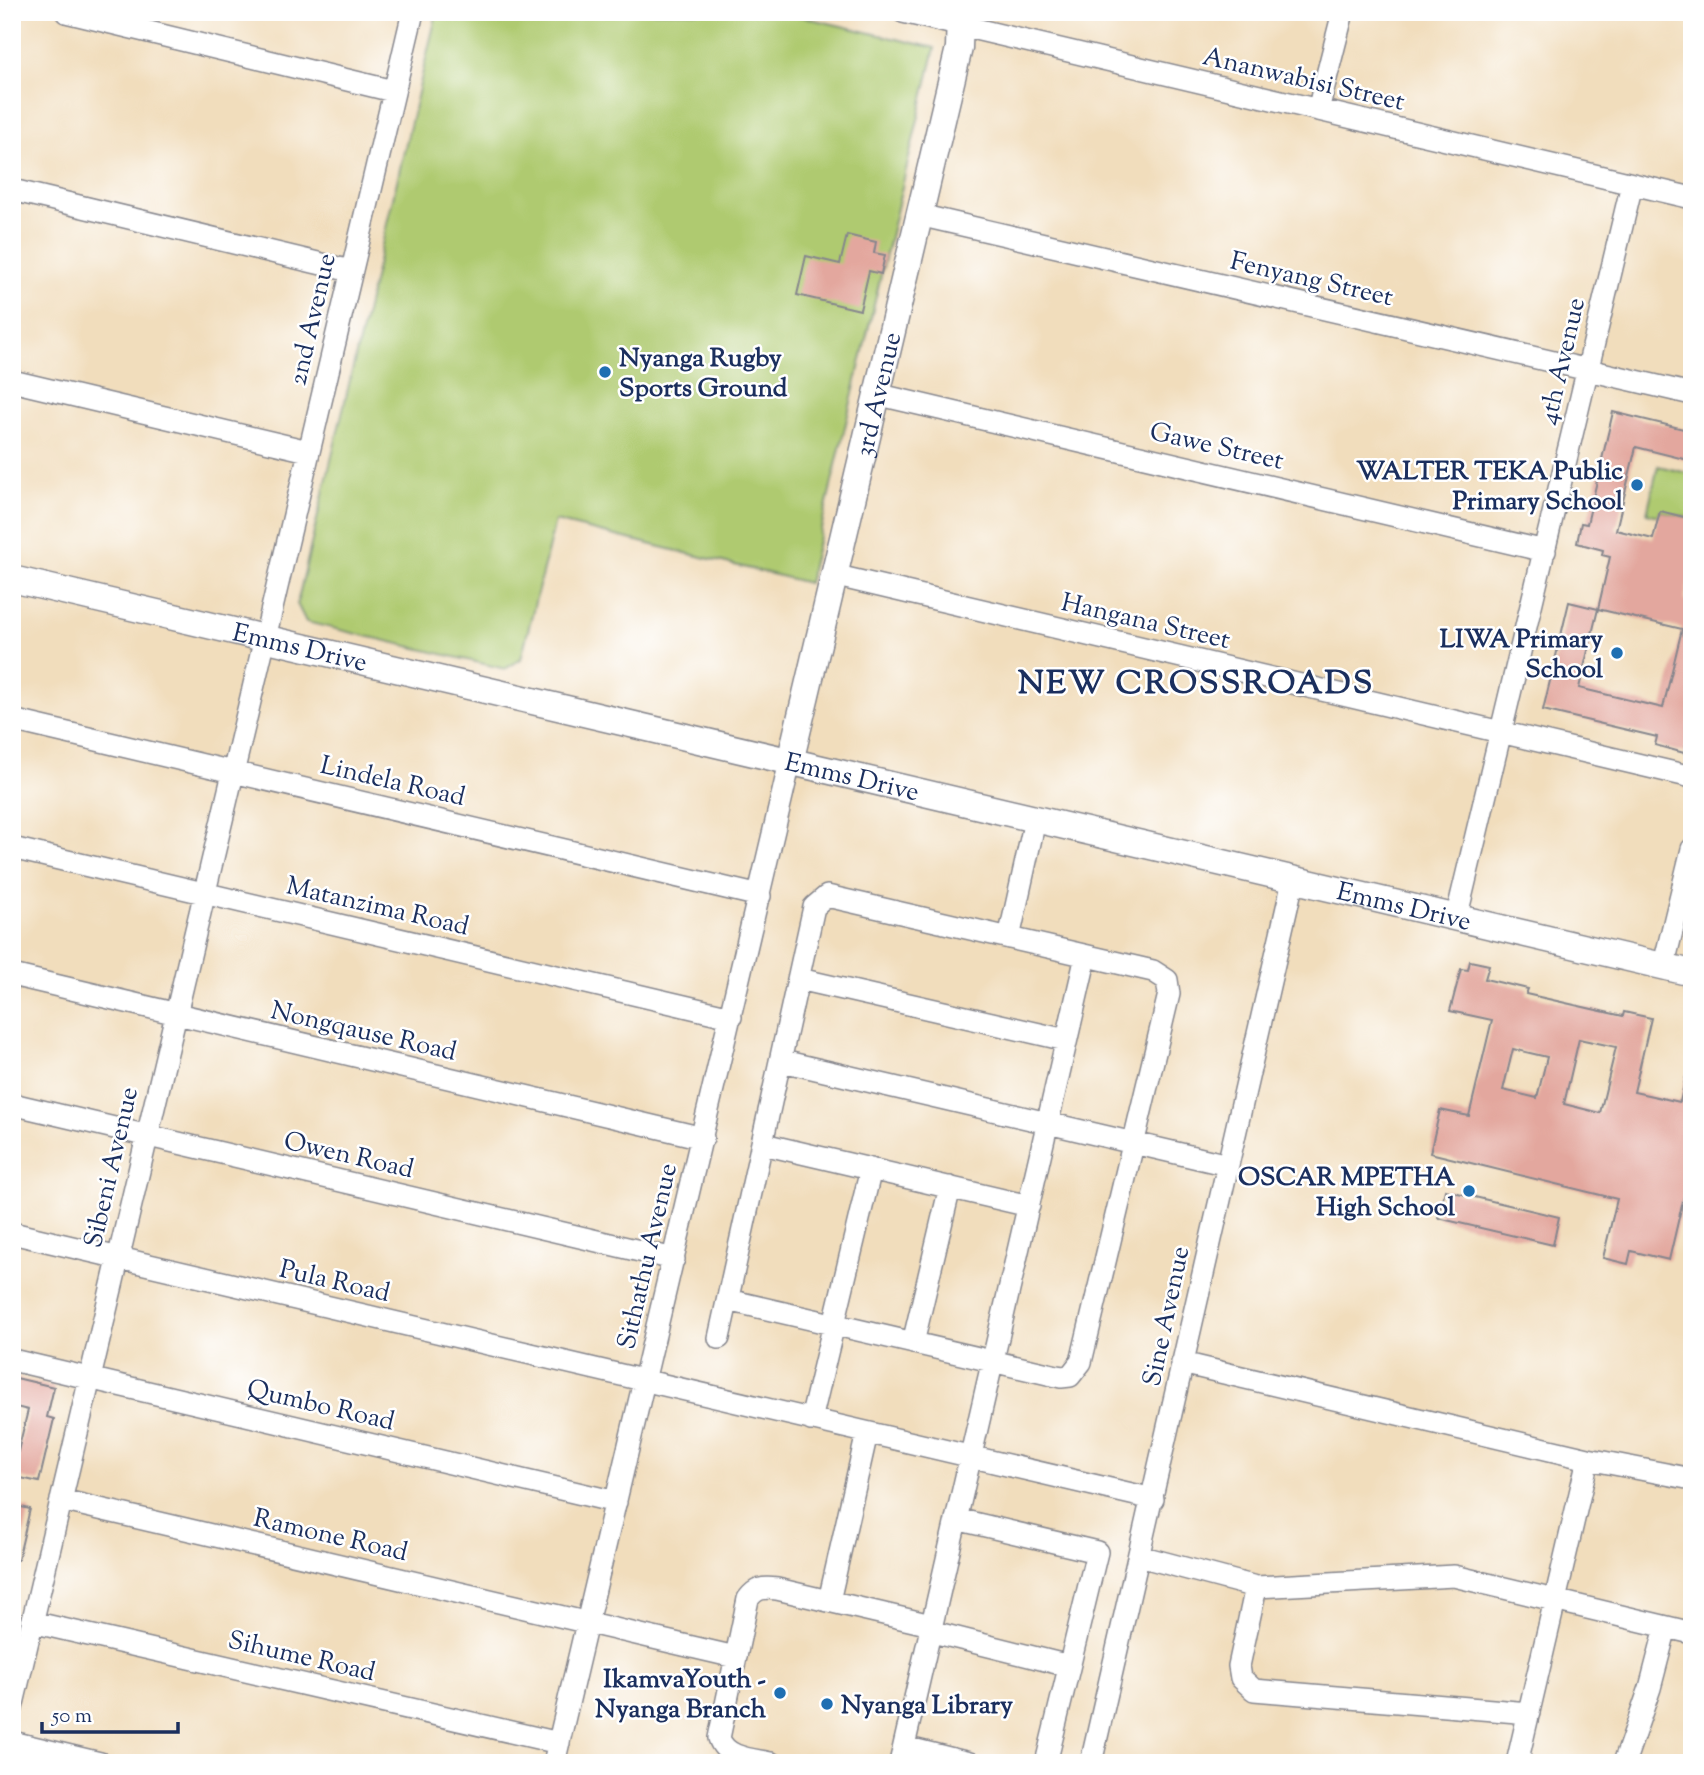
<svg xmlns="http://www.w3.org/2000/svg" width="1704" height="1775" font-family="'Sorts Mill Goudy',serif">
	<style>
		.green { fill: #afca70; stroke: #657c67; stroke-width: 2 }
		.building { fill: #e3a79e; fill-rule: evenodd }
		.lines { fill: none; stroke-linecap: round; stroke-linejoin: round }
		.minor-casing { stroke: #86868d; stroke-width: 24 }
		.tertiary-casing { stroke: #86868d; stroke-width: 29 }
		.minor { stroke: #fff; stroke-width: 21 }
		.tertiary { stroke: #fff; stroke-width: 26 }
		.poi-dot { fill: #1f6fb2; stroke: #fff; stroke-width: 2.5 }
		.labels { text-anchor: middle; stroke-width: 5; stroke-linejoin: round; paint-order: stroke }
		.street-label { font-size: 26px; fill: #1b2f5e; stroke: #fff }
		.poi-label { font-size: 26px; font-weight: bold; fill: #1b2f5e; stroke: #fff; text-anchor: end }
		.district-label { font-size: 33px; font-weight: bold; letter-spacing: 2px; fill: #1b2f5e; stroke: #fff }
	</style>
	<rect width="100%" height="100%" fill="#fff"/>
	<filter id="ink" filterUnits="userSpaceOnUse"><feTurbulence type="fractalNoise" baseFrequency=".0143" numOctaves="2"/><feDisplacementMap in="SourceGraphic" scale="14" xChannelSelector="R" yChannelSelector="G"/><feConvolveMatrix kernelMatrix="1 2 1 2 8 2 1 2 1" color-interpolation-filters="sRGB"/></filter>
	<filter id="wash" filterUnits="userSpaceOnUse"><feTurbulence type="fractalNoise" baseFrequency=".00686" numOctaves="4" result="noise"/><feDisplacementMap in="SourceGraphic" scale="28" xChannelSelector="R" yChannelSelector="G"/><feGaussianBlur stdDeviation="1.57" result="paint"/><feColorMatrix in="noise" values="0 0 0 0 0 0 0 0 0 0 0 0 0 0 0 0 0 1.4 0 .05"/><feComposite in="paint" operator="in"/></filter>
	<g filter="url(#wash)">
		<rect width="100%" height="100%" fill="#f1ddbc"/>
		<path class="green" d="M437 12H782L935 48 808 583 555 521 521 659 505 669 306 622 297 604Z
			M1658 466 1692 474V519L1660 511 1659 516 1647 513Z"/>
		<g id="blocks">
			<path class="building" d="M847 235 876 242 874 253 885 255 881 274 869 271 860 310 797 295 806 256 840 264Z
				M1613 412 1692 431V461L1636 447 1616 530 1653 539 1660 511 1692 519V567L1684 601 1692 603V722L1684 753 1655 745 1657 737 1543 710 1569 602 1598 609 1610 557 1602 555 1603 550 1577 543 1581 523 1587 524ZM1598 609 1682 629 1663 708 1579 688Z
				M1470 961 1489 965 1485 979 1528 989 1526 994 1623 1016 1624 1012 1651 1018 1634 1092 1680 1102 1686 1076 1692 1077V1162L1669 1260 1631 1251 1628 1264 1603 1258 1617 1199 1430 1153 1440 1110 1469 1116 1492 1020 1450 1011 1461 969 1468 970ZM1579 1039 1616 1047 1600 1113 1564 1104ZM1513 1049 1547 1057 1537 1098 1503 1090Z
				M1445 1190 1559 1217 1553 1245 1438 1218Z
				M12 1377 54 1387 47 1417 54 1419 39 1482 12 1476 28 1410 12 1406Z
				M12 1505 30 1509 18 1560H12Z"/>
		</g>
	</g>
	<g filter="url(#ink)">
		<use href="#blocks" fill-opacity="0" stroke="#86868d" stroke-width="2"/>
		<g class="lines">
			<g class="minor-casing">
				<path id="minor" d="M66 12 393 91
					M903 12 1692 198
					M1318 110 1343 12
					M12 190 351 271
					M919 215 1692 394
					M12 381 308 451
					M876 394 1545 551
					M833 575 1692 777
					M12 720 760 896
					M12 848 731 1017
					M1456 919 1632 184
					M1009 938 1035 820
					M1663 968 1692 849
					M12 975 703 1138
					M799 979 1066 1040
					M782 1061 1228 1165
					M12 1104 674 1259
					M763 1144 1029 1206
					M12 1233 1153 1499
					M719 1338 814 907 827 896 1153 971 1167 980 1169 994 1081 1362 1070 1376 1061 1377 728 1300
					M913 1343 950 1187
					M12 1360 616 1502
					M1182 1363 1588 1459 1692 1479
					M811 1420 871 1169
					M61 1500 735 1657
					M956 1519 1097 1552 1046 1763
					M1139 1556 1256 1587 1454 1576 1692 1633
					M1256 1587 1239 1666 1241 1678 1254 1690 1529 1713
					M829 1601 867 1433
					M32 1622 559 1743
					M929 1631 1069 1666
					M12 1708 413 12
					M12 1742 100 1763
					M904 1747 969 1763
					M554 1763 790 762
					M771 1763C753 1759 726 1759 719 1738L748 1599C756 1588 763 1587 777 1589L931 1625
					M900 1763 1086 956
					M1091 1763 1293 881
					M1517 1763 1588 1459
					M1624 1763 1650 1688 1666 1627"/>
			</g>
			<g class="tertiary-casing">
				<g id="tertiary">
					<path id="s1" d="M12 579 1692 973"/>
					<path id="s2" d="M790 762 959 48 960 12"/>
				</g>
			</g>
			<use href="#minor" class="minor"/>
			<use href="#tertiary" class="tertiary"/>
		</g>
	</g>
	<g class="poi-dot">
		<circle cx="605" cy="372" r="7"/>
		<circle cx="1637" cy="485" r="7"/>
		<circle cx="1617" cy="653" r="7"/>
		<circle cx="1469" cy="1191" r="7"/>
		<circle cx="780" cy="1693" r="7"/>
		<circle cx="827" cy="1704" r="7"/>
	</g>
	<g class="labels">
		<g class="street-label">
			<text transform="translate(1304 78) rotate(13)" y="9">Ananwabisi Street</text>
			<text transform="translate(1312 278) rotate(13)" y="9">Fenyang Street</text>
			<text transform="translate(311 319) rotate(-77)" y="9">2nd Avenue</text>
			<text transform="translate(1561 361) rotate(-77)" y="9">4th Avenue</text>
			<text dy="9" stroke="none"><textPath href="#s2" startOffset="378">3rd Avenue</textPath></text>
			<text transform="translate(1217 445) rotate(13)" y="9">Gawe Street</text>
			<text transform="translate(1146 620) rotate(13)" y="9">Hangana Street</text>
			<text dy="9" stroke="none"><textPath href="#s1" startOffset="296">Emms Drive</textPath></text>
			<text dy="9" stroke="none"><textPath href="#s1" startOffset="863">Emms Drive</textPath></text>
			<text transform="translate(393 780) rotate(13)" y="9">Lindela Road</text>
			<text transform="translate(378 905) rotate(13)" y="9">Matanzima Road</text>
			<text dy="9" stroke="none"><textPath href="#s1" startOffset="1430">Emms Drive</textPath></text>
			<text transform="translate(364 1030) rotate(13)" y="9">Nongqause Road</text>
			<text transform="translate(349 1154) rotate(13)" y="9">Owen Road</text>
			<text transform="translate(110 1167) rotate(-77)" y="9">Sibeni Avenue</text>
			<text transform="translate(646 1256) rotate(-77)" y="9">Sithathu Avenue</text>
			<text transform="translate(335 1280) rotate(13)" y="9">Pula Road</text>
			<text transform="translate(1165 1316) rotate(-78)" y="9">Sine Avenue</text>
			<text transform="translate(321 1404) rotate(13)" y="9">Qumbo Road</text>
			<text transform="translate(331 1534) rotate(13)" y="9">Ramone Road</text>
			<text transform="translate(302 1655) rotate(13)" y="9">Sihume Road</text>
		</g>
		<g class="poi-label">
			<text x="619" y="366" text-anchor="start">Nyanga Rugby<tspan x="619" dy="30">Sports Ground</tspan></text>
			<text x="1623" y="479">WALTER TEKA Public<tspan x="1623" dy="30">Primary School</tspan></text>
			<text x="1603" y="647">LIWA Primary<tspan x="1603" dy="30">School</tspan></text>
			<text x="1455" y="1185">OSCAR MPETHA<tspan x="1455" dy="30">High School</tspan></text>
			<text x="766" y="1687">IkamvaYouth -<tspan x="766" dy="30">Nyanga Branch</tspan></text>
			<text x="841" y="1713" text-anchor="start">Nyanga Library</text>
		</g>
		<g class="district-label">
			<text x="1196" y="693">NEW CROSSROADS</text>
		</g>
	</g>
	<rect width="1704" height="1775" fill="none" stroke="#fff" stroke-width="42"/>
	<path d="M42 1722v10h136v-10" fill="none" stroke="#1b2f5e" stroke-width="3.5"/>
	<text x="52" y="1722" font-size="21" fill="#1b2f5e" stroke="#ffffff" stroke-width="5" paint-order="stroke">50 m</text>
</svg>
